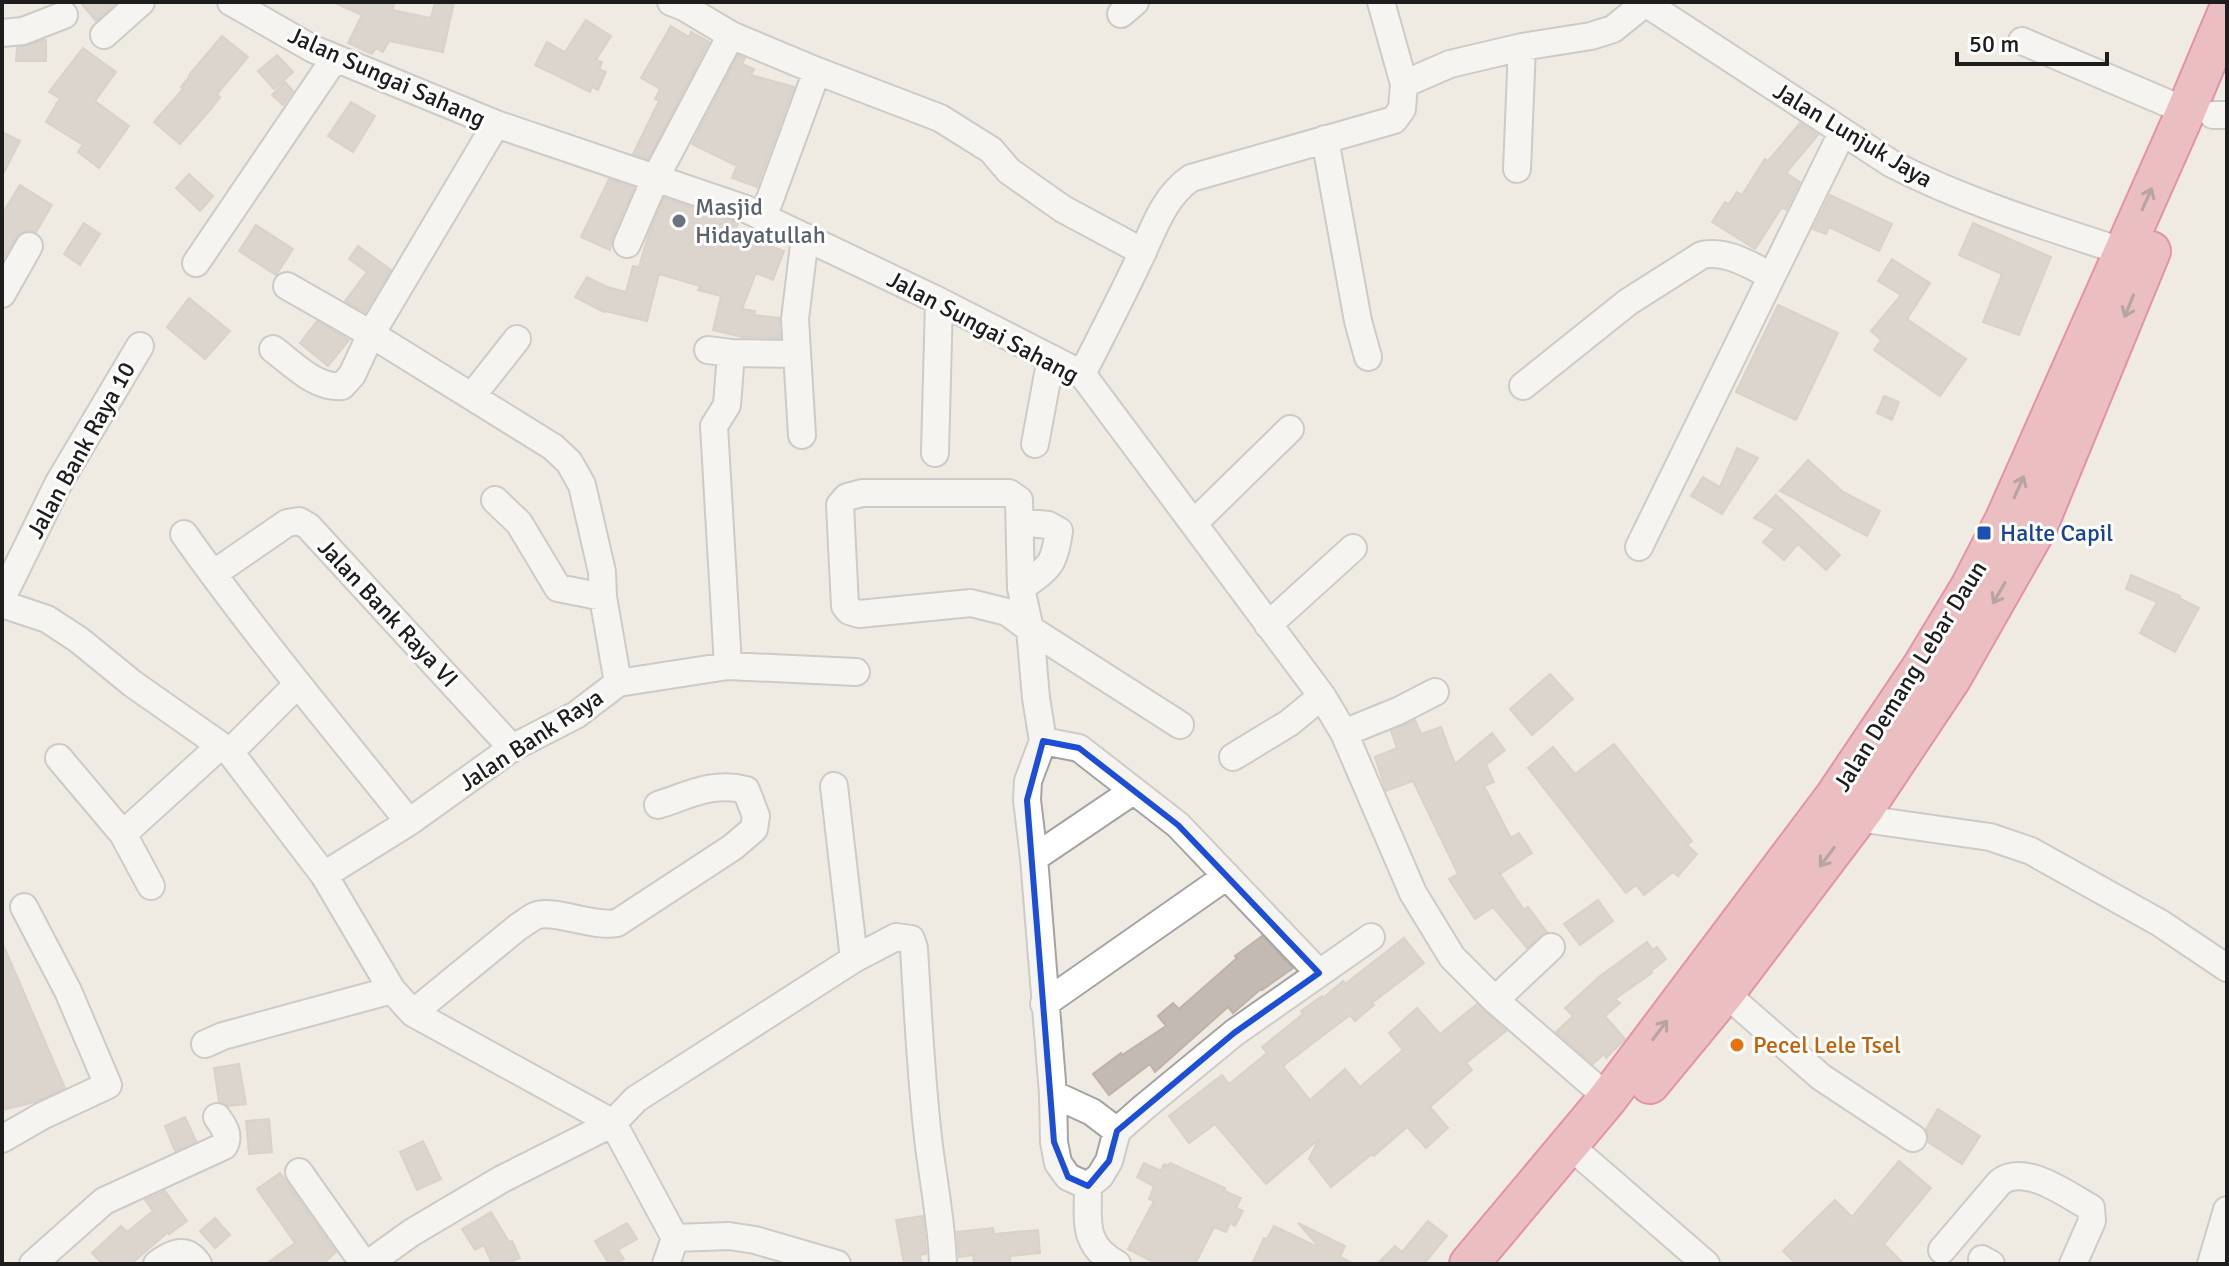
<svg xmlns="http://www.w3.org/2000/svg" width="2229" height="1266" font-family="Signika,sans-serif">
	<style>
		.building { fill: #c3bab3; stroke: #c0b2a6; stroke-width: 2 }
		.lines { fill: none; stroke-linecap: round; stroke-linejoin: round }
		.minor-casing { stroke: #a4a4a4; stroke-width: 30 }
		.highway-casing { stroke: #d9245f; stroke-width: 42 }
		.minor { stroke: #fff; stroke-width: 26 }
		.highway { stroke: #e68b9a; stroke-width: 38 }
		.oneway { stroke: #774e55 }
		.marked { fill: none; stroke: #1d4ed8; stroke-width: 6; stroke-linejoin: round }
		.worship-dot { fill: #6b7280; stroke: #fff; stroke-width: 3 }
		.transit-dot { fill: #1a4fb4; stroke: #fff; stroke-width: 3 }
		.food-dot { fill: #e8710a; stroke: #fff; stroke-width: 3 }
		.labels { text-anchor: middle; stroke-width: 6; stroke-linejoin: round; paint-order: stroke }
		.street-label { font-size: 24px; fill: #1d1d1d; stroke: #fff }
		.worship-label { font-size: 24px; fill: #5b616d; stroke: #fff; text-anchor: start }
		.transit-label { font-size: 24px; fill: #164399; stroke: #fff; text-anchor: start }
		.food-label { font-size: 24px; fill: #c56008; stroke: #fff; text-anchor: start }
	</style>
	<rect width="100%" height="100%" fill="#efebe3"/>
	<path class="building" d="M80 2H117L96 21Z
		M333 2H395L392 10 431 18 435 2H454L443 52 389 41 383 52 376 48 372 54 348 43 362 15Z
		M586 20 611 36 596 60 602 62 599 69 606 72 598 90 592 87 590 92 535 65 547 42 565 52Z
		M671 26 689 37 691 32 709 42 648 159 633 154 659 101 655 99 660 89 641 78Z
		M222 36 248 57 217 94 220 97 210 110 180 144 154 122 183 89 181 87 190 76 189 75Z
		M43 40H46V61H16L17 48Z
		M83 48 116 72 95 101 129 126 99 168 78 152 83 145 46 122 60 98 49 92Z
		M277 55 293 72 274 89 258 71Z
		M738 55 745 58 742 64 754 69 751 75 794 87 757 187 732 178 737 166 692 144Z
		M285 82 293 91 283 105 272 95Z
		M351 102 375 116 353 152 328 136Z
		M1800 123 1818 135 1786 173 1800 182 1786 210 1782 207 1755 249 1712 222 1725 202 1729 204 1737 192 1742 195 1765 159 1768 161Z
		M2 132 20 141 2 176Z
		M189 174 213 196 200 211 176 188Z
		M609 179 634 188 612 238 610 250 581 237Z
		M20 185 52 205 36 232 28 230 22 232 16 238 2 261V214Z
		M1830 195 1892 224 1879 251 1829 227 1826 234 1813 229Z
		M664 198 738 223 735 232 784 251 773 280 756 273 742 309 755 311 754 315 779 318 780 338 742 337 713 330 721 296 698 290 700 286 659 274 647 321 605 311 604 312 575 297 587 277 607 287 626 292 633 266 639 267 648 236Z
		M84 223 100 234 80 265 64 254Z
		M1973 223 2051 257 2019 335 1983 322 2002 274 1959 255Z
		M256 225 293 249 276 275 239 251Z
		M358 246 391 270 365 312 345 301 367 272 349 259Z
		M1892 259 1930 283 1907 319 1966 359 1940 396 1874 350 1881 340 1871 331 1901 295 1878 281Z
		M189 298 230 331 205 359 167 327Z
		M1778 305 1838 333 1796 420 1736 392Z
		M317 321 349 340 328 366 300 343Z
		M1884 396 1899 402 1892 420 1877 413Z
		M1737 448 1758 458 1722 514 1691 496 1703 477 1720 487Z
		M1808 460 1843 492 1880 511 1867 536 1780 491Z
		M1776 495 1840 555 1826 570 1798 544 1784 560 1763 542 1775 529 1754 518Z
		M2131 575 2180 596 2179 598 2199 608 2175 652 2140 633 2157 602 2126 589Z
		M1550 674 1573 699 1532 735 1510 709Z
		M1415 720 1421 734 1441 727 1455 764 1492 733 1505 750 1486 765 1494 782 1484 786 1511 838 1519 833 1532 853 1500 874 1524 910 1528 907 1547 932 1527 948 1493 907 1475 919 1449 879 1458 874 1413 781 1386 791 1375 757 1397 748 1391 731Z
		M1614 744 1692 841 1687 845 1697 854 1678 876 1673 872 1644 895 1636 885 1626 893 1528 768 1553 747 1575 774Z
		M1598 900 1613 921 1580 945 1564 924Z
		M1262 936 1293 968 1262 990 1261 989 1233 1013 1228 1007 1155 1072 1150 1064 1109 1095 1093 1074 1121 1053 1122 1055 1166 1026 1158 1016 1173 1003 1179 1009 1237 958 1235 956Z
		M1404 938 1424 963 1372 1003 1374 1005 1355 1021 1350 1015 1283 1066 1310 1100 1345 1069 1360 1087 1403 1050 1389 1033 1417 1008 1440 1034 1477 1004 1506 1031 1466 1063 1472 1070 1430 1107 1448 1128 1426 1148 1407 1127 1374 1156 1372 1154 1331 1187 1309 1159 1319 1139 1266 1184 1215 1124 1189 1143 1169 1116 1222 1075 1229 1084 1267 1053 1262 1047 1303 1014 1301 1011 1322 996 1323 998 1343 981 1345 984Z
		M2 942 65 1088 35 1102 2 1110Z
		M1647 942 1653 950 1657 947 1666 959 1651 971 1652 973 1615 999 1620 1003 1605 1016 1625 1039 1606 1058 1604 1054 1593 1064 1556 1032 1573 1016 1565 1008 1600 976Z
		M239 1064 246 1104 228 1106 219 1102 214 1068Z
		M1938 1109 1980 1136 1962 1164 1928 1142 1926 1129Z
		M185 1117 196 1141 175 1151 165 1126Z
		M269 1119 272 1152 249 1154 246 1121Z
		M423 1141 441 1179 417 1190 400 1152Z
		M1899 1161 1931 1188 1884 1244 1904 1264H1796L1783 1251 1835 1200 1852 1217Z
		M1144 1163 1161 1171 1164 1164 1168 1166 1170 1163 1225 1188 1224 1191 1241 1198 1236 1208 1243 1211 1235 1226 1230 1223 1226 1232 1214 1227 1195 1264H1157L1128 1249 1154 1201 1149 1199 1154 1186 1137 1177Z
		M280 1173 336 1252 323 1264H266L295 1243 257 1189Z
		M165 1191 187 1221 169 1234 168 1232 131 1264H103L92 1253 121 1226 127 1232 153 1211 145 1200Z
		M491 1212 509 1242 512 1241 520 1258 505 1264H492L484 1245 475 1250 462 1229Z
		M923 1216 926 1254 920 1255 921 1262 904 1264 896 1220Z
		M215 1218 230 1235 215 1248 200 1231Z
		M1428 1221 1447 1236 1424 1264H1377L1395 1246 1402 1252Z
		M627 1223 637 1239 618 1250 624 1259 615 1264H609L595 1241Z
		M1298 1223 1345 1246 1340 1257 1354 1264H1252L1264 1238 1267 1239 1274 1226 1320 1248Z
		M993 1228 994 1234 1038 1230 1040 1253 1010 1256V1264H974L973 1255 959 1257 957 1232Z"/>
	<g class="lines">
		<g class="minor-casing">
			<path id="minor" d="M231 2 313 49 496 124 746 209 939 301 1082 374 1322 696 1344 733 1413 893 1452 957 1495 1000 1608 1098
				M671 2 684 7 731 35 817 71 940 118 991 150 1009 171 1063 209 1143 252
				M1381 2 1404 84
				M1644 2 1892 164C1966 202 2045 226 2124 252
				M1121 14 1135 2
				M2 33 23 31 64 15
				M104 35 141 2
				M2022 41 2186 111
				M2213 115H2227
				M1325 139 1358 321 1368 357
				M1517 169 1522 47
				M763 218 817 71
				M627 244 656 177 731 35
				M196 263 335 58
				M287 286 371 334 553 447 569 462 582 485 602 572 603 597 618 683
				M2 294 29 246
				M273 349C293 364 316 389 342 386L352 375 371 334 496 124
				M708 350 731 353 796 354
				M1082 374C1101 337 1120 300 1138 262 1153 232 1162 198 1191 178L1394 120 1402 109 1404 84 1450 64 1522 47 1591 36 1613 29 1644 4
				M1523 386 1628 302 1702 255C1728 250 1749 265 1772 276
				M472 396 517 339
				M802 435 795 319 805 237
				M1035 444 1051 358
				M935 453 939 301
				M495 500 519 523 558 588 603 597
				M1021 522 1048 525 1059 531C1054 567 1049 567 1021 588
				M1194 523 1290 429
				M184 534C255 634 333 727 409 822
				M1639 547 1842 133
				M213 574 287 523 299 521 308 526 512 748
				M2 598 58 484 140 346
				M2 604 47 619 79 640 133 684 230 752 324 875 392 990 413 1013 613 1123 675 1238 666 1264
				M1268 625 1353 548
				M728 666 714 426 727 405 731 353
				M1344 733 1398 711 1435 692
				M1043 741 1079 748 1178 825 1319 973
				M230 752 298 684
				M1233 757 1289 723 1322 696
				M59 758 123 834 220 746
				M834 786 854 959
				M1857 818 1990 837 2031 851 2160 923 2227 968
				M123 834 151 886
				M1034 858 1133 791
				M324 875 409 822 512 748 576 715 618 683 728 666 856 672
				M1725 993 1821 1077 1913 1138
				M1495 1000 1551 947
				M1044 1004 1227 876
				M413 1013 518 927C523 924 529 919 535 916 553 908 593 928 617 923L733 847 754 829 756 816 746 790C714 781 689 795 658 805
				M205 1044 223 1036 392 990
				M1053 1094 1092 1112 1117 1131
				M2 1139 42 1116 108 1085 68 991 24 907
				M1569 1145 1706 1264
				M299 1172 364 1264
				M1088 1186 1100 1176 1109 1161 1117 1131 1143 1108 1234 1033 1371 937
				M675 1238 729 1236 755 1240 837 1264
				M1942 1250 2000 1182C2026 1163 2067 1195 2091 1208L2092 1221 2073 1264
				M1982 1259 1991 1264
				M33 1264 104 1201 224 1146C230 1135 224 1127 217 1117
				M157 1264C172 1253 186 1246 198 1264
				M368 1264 411 1233 502 1179 613 1123 636 1099 854 959 896 937 911 939 914 948C918 1014 921 1081 929 1146 934 1186 942 1225 943 1264
				M1117 1264C1082 1245 1088 1221 1088 1186L1068 1177 1058 1163 1054 1142 1053 1094 1034 858 1027 800 1028 781 1043 741 1036 698 1030 629 1021 588 1019 500 1009 493H862L847 497 840 505 845 606 849 611 859 614 971 603 1007 612 1030 629 1180 725
				M2211 1264 2227 1210"/>
		</g>
		<g class="highway-casing">
			<path id="highway" d="M1650 1084 1725 993 1865 808 1951 679 2038 526 2151 251
				M1469 1264 1608 1098 1835 796 1921 668 1970 587 2005 519 2186 111 2227 13"/>
		</g>
		<use href="#minor" class="minor"/>
		<use href="#highway" class="highway"/>
	</g>
	<defs><path id="oneway-shaft" d="M-6 0H5M1.5-3L5.5 0L1.5 3" fill="none" stroke-width="1.6" stroke-linecap="round" stroke-linejoin="round" transform="scale(2)"/></defs>
	<g class="oneway">
		<use href="#oneway-shaft" transform="translate(2147 199) rotate(-66)"/>
		<use href="#oneway-shaft" transform="translate(2129 306) rotate(112)"/>
		<use href="#oneway-shaft" transform="translate(2019 487) rotate(-66)"/>
		<use href="#oneway-shaft" transform="translate(1999 593) rotate(120)"/>
		<use href="#oneway-shaft" transform="translate(1827 857) rotate(127)"/>
		<use href="#oneway-shaft" transform="translate(1660 1030) rotate(-53)"/>
	</g>
	<path d="M0 0H2229V1266H0ZM1043 741 1079 748 1178 825 1319 973 1234 1033 1117 1131 1109 1161 1088 1186 1068 1177 1054 1142 1027 800Z" fill="#efebe3" fill-opacity=".55" fill-rule="evenodd"/>
	<path class="marked" d="M1043 741 1079 748 1178 825 1319 973 1234 1033 1117 1131 1109 1161 1088 1186 1068 1177 1054 1142 1027 800Z"/>
	<circle class="worship-dot" cx="679" cy="221" r="8"/>
	<rect class="transit-dot" x="1976" y="525" width="16" height="16" rx="4"/>
	<circle class="food-dot" cx="1737" cy="1045" r="8"/>
	<g class="labels">
		<g class="street-label">
			<text transform="translate(387 77) rotate(24)" y="8">Jalan Sungai Sahang</text>
			<text transform="translate(1853 135) rotate(31)" y="8">Jalan Lunjuk Jaya</text>
			<text transform="translate(983 327) rotate(28)" y="8">Jalan Sungai Sahang</text>
			<text transform="translate(81 450) rotate(-61)" y="8">Jalan Bank Raya 10</text>
			<text transform="translate(388 613) rotate(47)" y="8">Jalan Bank Raya VI</text>
			<text transform="translate(1910 676) rotate(-58)" y="8">Jalan Demang Lebar Daun</text>
			<text transform="translate(531 740) rotate(-33)" y="8">Jalan Bank Raya</text>
		</g>
		<g class="worship-label">
			<text x="695" y="215">Masjid<tspan x="695" dy="28">Hidayatullah</tspan></text>
		</g>
		<g class="transit-label">
			<text x="2000" y="541">Halte Capil</text>
		</g>
		<g class="food-label">
			<text x="1753" y="1053">Pecel Lele Tsel</text>
		</g>
	</g>
	<rect width="2229" height="1266" fill="none" stroke="#1d1d1d" stroke-width="8"/>
	<path d="M1957 52v12h150v-12" fill="none" stroke="#1d1d1d" stroke-width="4"/>
	<text x="1969" y="52" font-size="24" fill="#1d1d1d" stroke="#ffffff" stroke-width="6" paint-order="stroke">50 m</text>
</svg>
